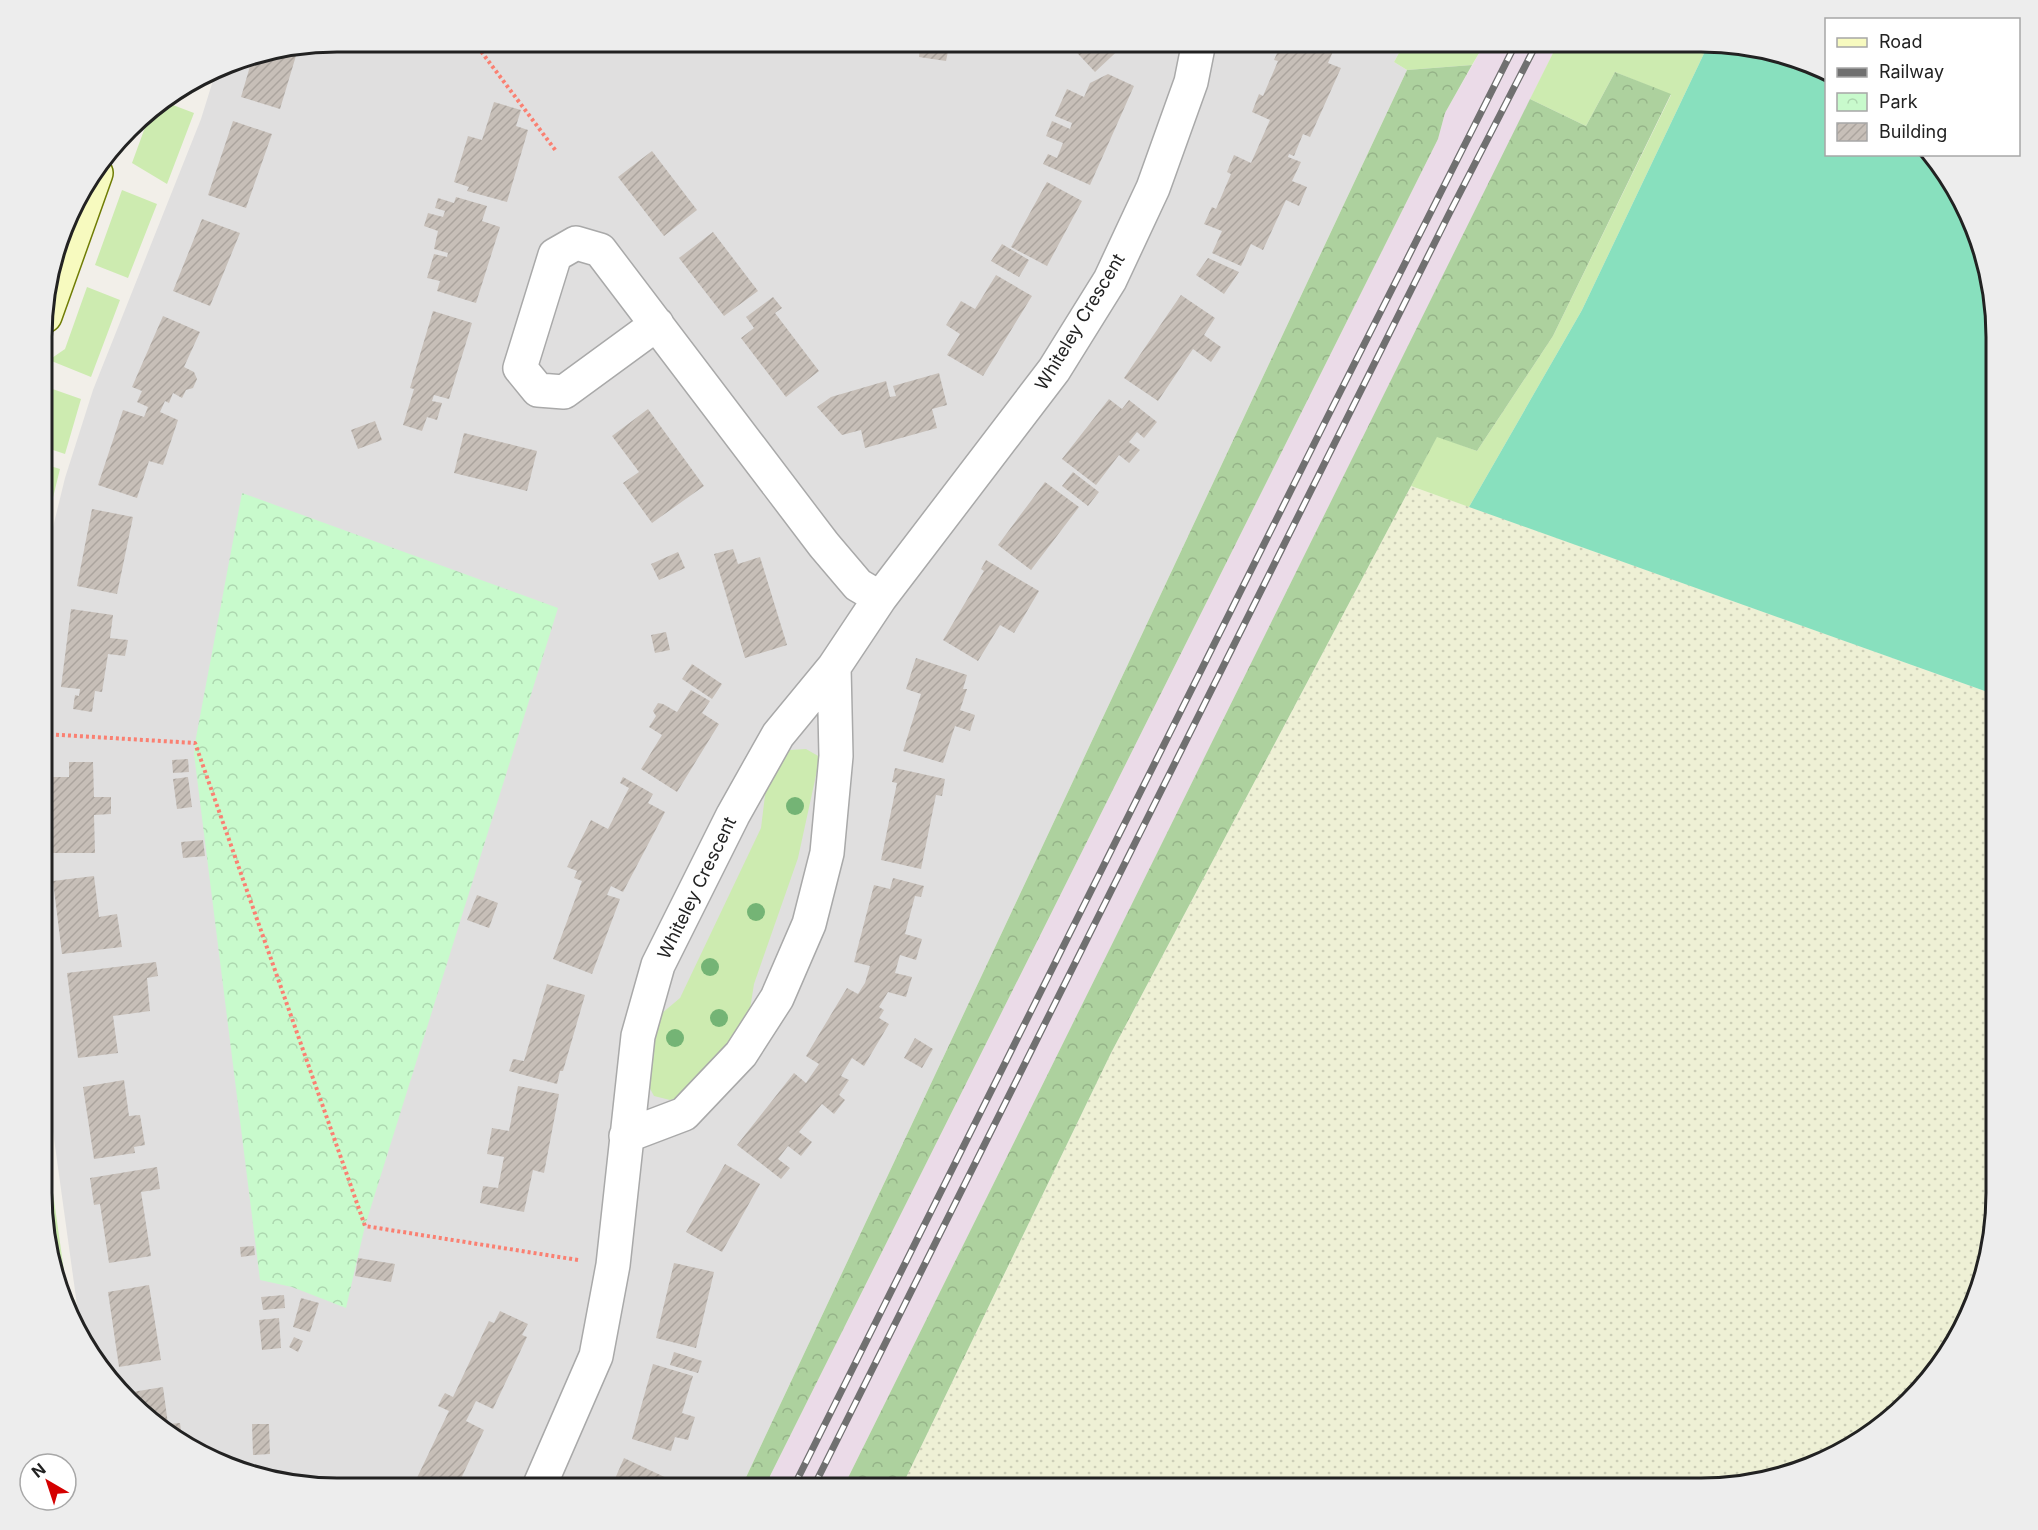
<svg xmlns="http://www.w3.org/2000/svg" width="2038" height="1530" font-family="Inter,sans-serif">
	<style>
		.residential { fill: #e0dfdf }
		.railway { fill: #ebdbe8 }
		.farmland { fill: url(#farmland-dots) }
		.grass { fill: #cdebb0 }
		.forest { fill: url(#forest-crowns) }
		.park { fill: url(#park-crowns) }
		.pitch { fill: #88e0be }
		.building { fill: url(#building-hatch) }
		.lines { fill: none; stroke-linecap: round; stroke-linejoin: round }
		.street-casing { stroke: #a9a9a9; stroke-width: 36 }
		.secondary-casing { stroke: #707d05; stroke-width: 36 }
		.path { stroke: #fa8072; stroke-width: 4; stroke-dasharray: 3 3; stroke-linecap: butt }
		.street { stroke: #fff; stroke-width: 33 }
		.secondary { stroke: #f7fabf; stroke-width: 33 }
		.rail-casing { stroke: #707070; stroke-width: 7 }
		.rail { stroke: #fff; stroke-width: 4.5; stroke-dasharray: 14; stroke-linecap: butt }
		.tree { fill: #74b475 }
		.labels { text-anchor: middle; stroke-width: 4.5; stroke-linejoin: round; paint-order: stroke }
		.street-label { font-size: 18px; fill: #222; stroke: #fff }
		.rim { fill: none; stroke: #222; stroke-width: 3 }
	</style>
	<defs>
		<pattern id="farmland-dots" width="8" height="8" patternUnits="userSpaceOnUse" patternTransform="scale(1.5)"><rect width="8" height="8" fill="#eef0d5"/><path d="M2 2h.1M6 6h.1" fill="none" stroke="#ccceb7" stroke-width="1.8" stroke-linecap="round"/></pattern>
		<pattern id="forest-crowns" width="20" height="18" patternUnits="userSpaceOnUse" patternTransform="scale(1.5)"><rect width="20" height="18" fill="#add19e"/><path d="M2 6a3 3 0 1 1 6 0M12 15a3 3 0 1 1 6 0" fill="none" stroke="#95b388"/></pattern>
		<pattern id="park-crowns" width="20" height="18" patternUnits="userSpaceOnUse" patternTransform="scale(1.5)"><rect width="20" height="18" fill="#c8facc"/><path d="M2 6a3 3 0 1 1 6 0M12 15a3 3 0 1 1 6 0" fill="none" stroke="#acd6af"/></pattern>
		<pattern id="building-hatch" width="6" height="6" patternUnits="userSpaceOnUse" patternTransform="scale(1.5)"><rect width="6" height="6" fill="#c7bfb8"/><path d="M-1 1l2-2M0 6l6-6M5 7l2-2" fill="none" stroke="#aba49e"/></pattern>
	</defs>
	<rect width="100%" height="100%" fill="#f2efe9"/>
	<path class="residential" d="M338 42H1405L1394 62 1407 70 741 1488 319 1487 225 1466 143 1415 81 1334 43 1059 44 564 65 478 93 390 201 119 215 74 242 58Z"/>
	<path class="railway" d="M1485 43H1558L843 1488H764L1438 139 1445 113Z"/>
	<path class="farmland" d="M1411 486 1996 695 1995 1212 1973 1306 1923 1387 1831 1458 1758 1482 1700 1488H901L1111 1053Z"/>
	<path class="grass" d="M1405 42 1485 43 1472 65 1407 70 1394 62Z
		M1558 43H1709L1582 310 1469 507 1411 486 1437 436 1477 451 1553 336 1671 95 1615 72 1586 126 1530 99Z
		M165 102 194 113 167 184 132 163 151 111Z
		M122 190 157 204 128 278 95 265Z
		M87 287 120 300 91 377 49 360 65 349Z
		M44 386 81 399 65 454 44 447Z
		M44 464 60 469 44 534Z
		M806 749 820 757 798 858 754 984 748 1022 686 1095 670 1100 654 1096 646 1081 661 1014 680 998 761 828 766 787 790 750Z
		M43 1114 51 1169 43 1170Z
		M53 1193 64 1271 59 1272 43 1212V1195Z"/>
	<path class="forest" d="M1472 65 1445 113 1438 139 764 1488H741L1407 70Z
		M1615 72 1671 94 1553 336 1477 451 1437 437 1111 1053 901 1488H843L1530 99 1586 126Z"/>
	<path class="park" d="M242 493 558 608 365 1226 346 1308 292 1287 260 1280 194 754 195 743Z"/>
	<path class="pitch" d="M1709 43H1719L1813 64 1826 73V154L1925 155 1966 207 1996 337V695L1469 507 1582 310Z"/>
	<path class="building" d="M921 42H950L946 61 919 57Z
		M1038 42H1065L1046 51Z
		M1067 42H1127L1095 72Z
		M1282 42 1298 50 1301 42H1337L1328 63 1341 68 1310 137 1303 134 1294 156 1289 154 1288 157 1301 162 1292 181 1307 187 1299 206 1286 200 1263 250 1251 244 1241 266 1212 253 1222 231 1204 224 1212 207 1216 209 1231 174 1227 172 1234 155 1251 163 1270 120 1252 112 1259 94 1263 96 1278 61 1274 60Z
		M298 49 280 109 241 97 253 56Z
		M1108 74 1134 86 1090 185 1043 164 1048 154 1057 158 1063 143 1046 136 1052 121 1070 129 1072 123 1055 116 1067 89 1084 97 1090 83Z
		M494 102 521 110 516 126 528 130 507 202 467 191 469 187 454 182 468 136 482 140Z
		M233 121 272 134 246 208 208 195Z
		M652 151 697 210 664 236 618 177Z
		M1047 182 1082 201 1047 266 1011 247Z
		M456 197 487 206 482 221 500 227 476 303 437 291 440 281 427 278 434 254 447 257 448 253 434 249 438 231 424 226 428 213 443 217 445 211 435 208 438 198 454 203Z
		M202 219 240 233 210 306 173 291Z
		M713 232 758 291 724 316 679 258Z
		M1002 244 1029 260 1019 277 991 261Z
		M1208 258 1239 272 1224 294 1196 275Z
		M996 275 1032 296 983 376 947 355 960 334 946 325 961 301 975 309Z
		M1181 295 1215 318 1204 335 1221 347 1211 362 1193 349 1158 401 1124 378Z
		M773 297 782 308 775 313 819 371 786 397 741 338 754 328 746 317Z
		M433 311 472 323 449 399 434 395 432 401 442 403 437 420 427 417 422 431 403 425 414 389 410 388Z
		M163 316 200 332 184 367 194 372 197 379 193 388 186 390 182 398 173 393 169 403 165 401 160 412 178 420 163 465 149 461 137 498 98 485 123 410 144 417 148 407 137 402 142 391 132 387Z
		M939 373 947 405 932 409 937 428 865 448 861 430 842 435 817 407 831 397 886 381 890 397 896 396 893 386Z
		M1109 399 1122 409 1129 400 1157 422 1144 438 1137 432 1129 442 1140 450 1129 463 1119 455 1096 485 1062 459Z
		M648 409 704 486 652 523 623 483 639 472 612 436Z
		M375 421 382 440 358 449 351 430Z
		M464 433 537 451 527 491 454 473Z
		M1073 472 1099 492 1088 506 1062 486Z
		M1045 482 1079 507 1031 570 998 545Z
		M92 509 133 517 117 594 77 586Z
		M733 549 738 564 760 557 787 645 745 658 714 554Z
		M678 552 685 568 659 580 651 564Z
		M986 560 1039 591 1014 633 1000 625 978 661 943 640 984 571 981 569Z
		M71 609 113 615 110 638 128 640 125 656 108 654 102 692 95 691 92 712 73 709 75 695 79 696 80 689 61 687Z
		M666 632 670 650 655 653 651 635Z
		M916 658 967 675 963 689H967L960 710 975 715 970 731 955 726 943 763 903 751 921 694 906 689Z
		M692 664 722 684 712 699 682 679Z
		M691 690 710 701 702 713 719 724 677 792 641 769 662 735 649 727 656 716 653 711 658 703 663 704 677 712Z
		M188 759 189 772 173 773 172 760Z
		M69 762H93L94 797H111V814L94 815 95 853H53V777H69Z
		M895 768 945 779 942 796 936 795 921 869 881 860 897 783 892 782Z
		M188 777 192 807 177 809 173 779Z
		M623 777 653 794 648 803 665 812 623 892 611 886 607 895 620 899 592 974 553 959 582 881 574 878 577 871 567 867 591 820 608 829 629 788 620 783Z
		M203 840 205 856 183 858 181 842Z
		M94 876 99 917 117 914 122 947 62 954 53 881Z
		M893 878 924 886 921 897 915 896 905 934 922 939 916 960 900 955 895 973 912 977 906 997 888 992 879 1007 884 1010 879 1018 889 1024 864 1066 852 1058 841 1076 849 1080 839 1095 845 1100 834 1114 822 1104 799 1132 812 1142 801 1156 788 1146 778 1159 790 1168 781 1179 737 1145 794 1073 806 1083 819 1064 806 1056 847 988 858 994 865 983 870 966 854 962 874 885 890 889Z
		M477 895 498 903 489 928 467 920Z
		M156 962 158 976 147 978 150 1011 113 1016 118 1053 78 1058 67 973Z
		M547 984 585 995 563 1071H560L557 1084 509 1071 513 1059 524 1061Z
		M915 1038 933 1049 922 1068 904 1058Z
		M124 1080 129 1116 140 1115 145 1145 134 1147 135 1153 94 1159 83 1087Z
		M518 1086 559 1094 544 1173 533 1170 524 1212 480 1203 483 1186 498 1188 504 1157 487 1154 492 1128 509 1131Z
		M725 1164 760 1184 722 1252 686 1232Z
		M157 1167 160 1189 141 1192 151 1256 109 1263 100 1204 94 1205 90 1178Z
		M254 1246 255 1255 241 1257 240 1247Z
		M358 1258 395 1264 391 1282 355 1276Z
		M674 1263 714 1272 696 1348 656 1338Z
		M149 1285 161 1360 119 1367 108 1292Z
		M284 1295 285 1308 263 1310 261 1297Z
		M301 1298 319 1303 310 1332 293 1327Z
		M500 1311 528 1324 522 1335 527 1337 493 1409 476 1401 466 1421 484 1430 457 1487H398L402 1479 414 1484 449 1411 438 1406 442 1398 445 1393 453 1397 489 1321 494 1323Z
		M279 1318 281 1348 262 1350 259 1320Z
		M294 1337 303 1341 298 1352 289 1347Z
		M674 1352 702 1361 698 1373 670 1365Z
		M653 1364 693 1376 682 1413 695 1417 688 1440 675 1437 671 1451 632 1439Z
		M163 1387 168 1424 180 1423 182 1439 143 1415 126 1393Z
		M252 1424H269L270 1454 253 1455Z
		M624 1458 688 1488H611Z"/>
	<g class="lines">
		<g class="street-casing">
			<path id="street" d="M657 324 564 392 538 390 520 368 555 255 576 243 600 250 824 545 858 585 880 598
				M626 1136 684 1114 741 1054 777 998 809 924 827 853 836 756 834 667
				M539 1487 596 1356 613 1265 638 1036 658 965 733 815 778 735 834 667 880 598 1054 370 1110 280 1153 188 1191 82 1199 42"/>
		</g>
		<g class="secondary-casing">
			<path id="secondary" d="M45 316 96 173"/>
		</g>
		<path class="path" d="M474 42 556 151
			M44 734 195 743 365 1226 578 1260"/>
		<use href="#street" class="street"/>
		<use href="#secondary" class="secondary"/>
		<g class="rail-casing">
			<path id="rail" d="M793 1488 1327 418 1516 43
				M813 1488 1449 214 1537 43"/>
		</g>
		<use href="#rail" class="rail"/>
	</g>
	<g class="tree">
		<circle cx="795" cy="806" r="9"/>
		<circle cx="756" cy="912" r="9"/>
		<circle cx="710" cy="967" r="9"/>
		<circle cx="719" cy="1018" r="9"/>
		<circle cx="675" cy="1038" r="9"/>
	</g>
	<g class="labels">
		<g class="street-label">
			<text transform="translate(1080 322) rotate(-59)" y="6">Whiteley Crescent</text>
			<text transform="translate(697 888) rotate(-64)" y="6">Whiteley Crescent</text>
		</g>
	</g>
	<path d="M0 0H2038V1530H0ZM337 52H1701A285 285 0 0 1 1986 337V1193A285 285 0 0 1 1701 1478H337A285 285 0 0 1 52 1193V337A285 285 0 0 1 337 52Z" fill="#ededed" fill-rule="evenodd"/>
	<path class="rim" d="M337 52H1701A285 285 0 0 1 1986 337V1193A285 285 0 0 1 1701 1478H337A285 285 0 0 1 52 1193V337A285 285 0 0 1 337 52Z"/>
	<rect x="1825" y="18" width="195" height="138" fill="#ffffff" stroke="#a7a7a7" stroke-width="1.5"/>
	<rect x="1837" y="38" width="30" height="9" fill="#f7fabf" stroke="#a7a7a7" stroke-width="1.5"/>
	<text x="1879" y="48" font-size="18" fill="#222222">Road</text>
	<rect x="1837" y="68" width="30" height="9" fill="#707070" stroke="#a7a7a7" stroke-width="1.5"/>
	<text x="1879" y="78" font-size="18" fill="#222222">Railway</text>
	<rect x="1837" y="93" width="30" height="18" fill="url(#park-crowns)" stroke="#a7a7a7" stroke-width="1.5"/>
	<text x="1879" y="108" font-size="18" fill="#222222">Park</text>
	<rect x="1837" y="123" width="30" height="18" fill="url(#building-hatch)" stroke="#a7a7a7" stroke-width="1.5"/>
	<text x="1879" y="138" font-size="18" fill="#222222">Building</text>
	<g transform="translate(48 1482) rotate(321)"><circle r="28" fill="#ffffff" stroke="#a7a7a7" stroke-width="1.5"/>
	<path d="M0-4.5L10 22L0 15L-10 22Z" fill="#d40000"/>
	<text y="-9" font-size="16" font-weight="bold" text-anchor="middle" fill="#222222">N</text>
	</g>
</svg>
